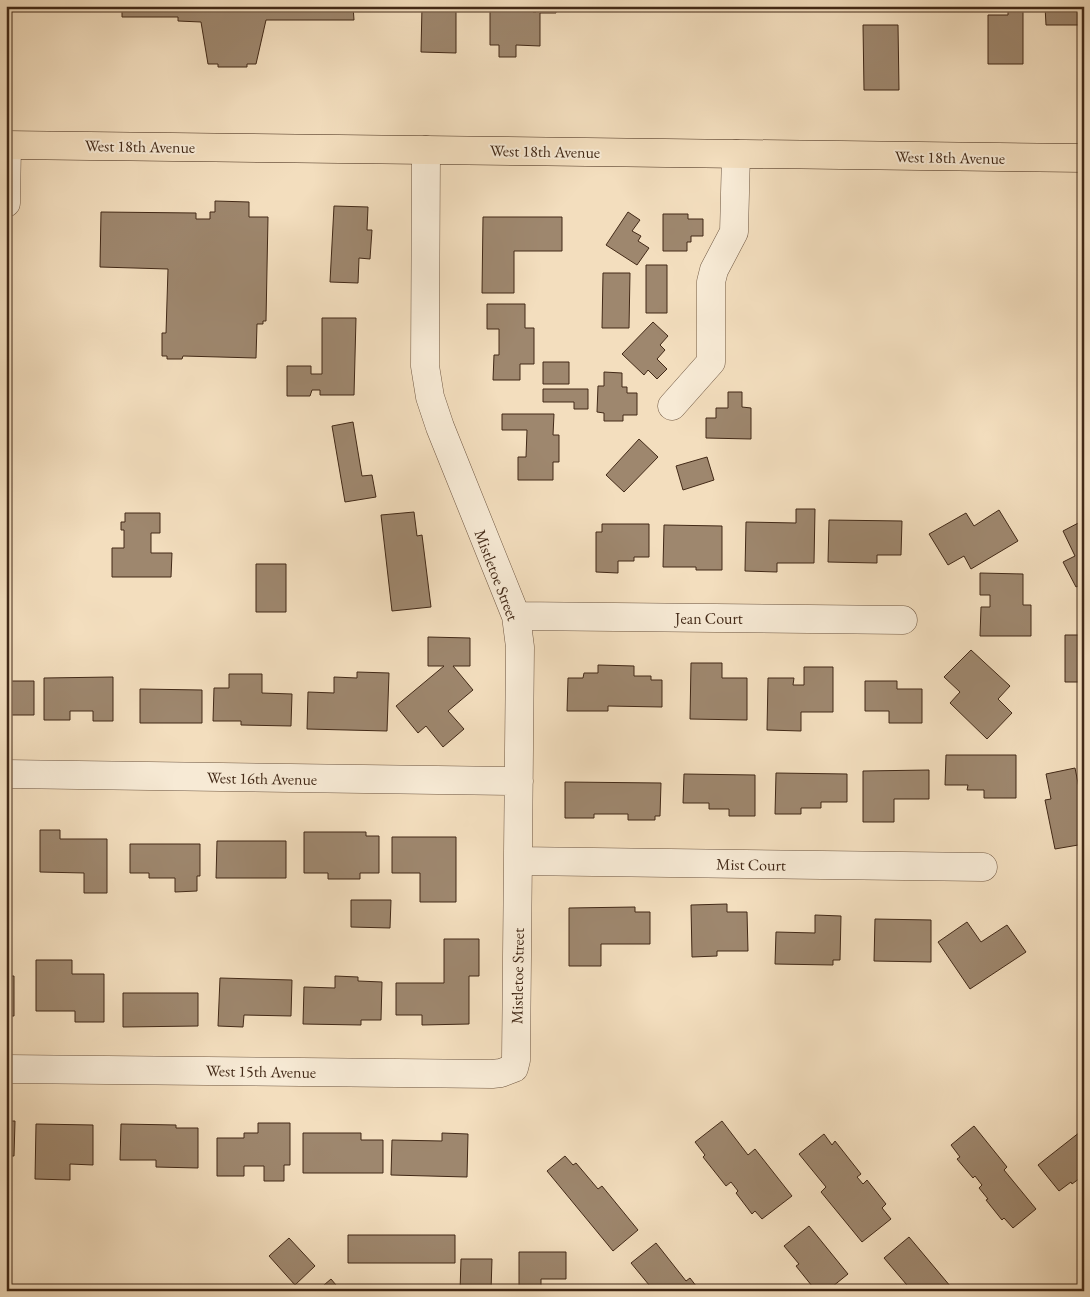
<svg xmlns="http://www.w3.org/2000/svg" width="1090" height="1297" font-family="'EB Garamond',serif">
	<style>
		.building { fill: #9e876e; stroke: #422917 }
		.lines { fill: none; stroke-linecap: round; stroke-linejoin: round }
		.minor-casing { stroke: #6e5641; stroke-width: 29 }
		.major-casing { stroke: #422917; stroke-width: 29 }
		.minor { stroke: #f7ead5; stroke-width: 28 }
		.major { stroke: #f3debe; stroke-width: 28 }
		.labels { text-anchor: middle; stroke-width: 4; stroke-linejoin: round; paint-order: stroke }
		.street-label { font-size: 16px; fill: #422917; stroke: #f7ead5 }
	</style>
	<rect width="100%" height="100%" fill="#f3debe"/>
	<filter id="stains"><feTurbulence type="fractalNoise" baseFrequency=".004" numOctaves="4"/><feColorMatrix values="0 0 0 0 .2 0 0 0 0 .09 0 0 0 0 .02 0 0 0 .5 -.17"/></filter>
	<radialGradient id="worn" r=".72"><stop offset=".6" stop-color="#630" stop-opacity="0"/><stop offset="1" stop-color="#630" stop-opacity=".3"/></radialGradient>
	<path class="building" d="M122 6H353L354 20H266L256 64H247V67H218V64H208L201 22 178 21V17H122Z
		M422 6H456V53L421 52Z
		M516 6H533V12H536L537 6H556V13H540V46L516 45V57H499V45H490V11H516Z
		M1045 6H1084V25H1046Z
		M1023 9V64H988V15H1008V10Z
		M863 25H898L899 90H864Z
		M215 201 249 202V217H268L266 321H263V324H257L256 358 183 356 182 359H167V356H162V333H166L168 269 100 267 101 212 196 213V219H210V212H215Z
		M334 206 368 207 367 230H372L370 259 359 258 358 283 330 282Z
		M628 212 640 220 632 231 641 236 638 241 649 248 637 265 606 245Z
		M663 214H688V219H703V236H691V242H687V251H663Z
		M483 217H562V251H514V293H482Z
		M646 265H667V313H646Z
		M603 273H630L629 328H602Z
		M487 304H525V328H534V364H520V380H493L494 355H499V329H487Z
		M322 318H356L354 395H320V390H312L310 396H287V366H311V374H322Z
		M653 322 668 336 660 345 665 350 657 359 667 369 657 379 648 370 644 375 622 354Z
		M543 362H569V384H543Z
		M604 372 622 373V387H627V393H637V415H623V421H604V413L597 412 598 386H604Z
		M543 389H588V409H574V402H543Z
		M728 392H742V407L751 408V439L706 438V418H716V408H728Z
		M502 414H554L553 435H559V462H553V480H518V457H526L527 430H502Z
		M353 422 362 476 372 475 376 497 345 502 332 426Z
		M639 439 658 457 624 492 606 475Z
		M707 457 714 480 683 490 676 466Z
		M796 509H815L814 563H777V572L745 571 746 522 796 523Z
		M999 510 1018 541 971 569 964 556 948 565 929 534 966 513 974 526Z
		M414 512 417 536 422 535 431 607 392 611 381 515Z
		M125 513H160V533H151V553H172L171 577H112V548H124V530H121V522H125Z
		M829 520 902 521 901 555H877V563L828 562Z
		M1084 520V583L1076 587 1063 562 1075 556 1063 531Z
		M602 524H649V557H634V561H618V573L596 572V532H602Z
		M664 525 722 526V570H696V567H663Z
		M256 564H286V612H256Z
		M980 573 1023 574V605H1031V636H980L981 607H990V595H980Z
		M1065 635H1084V682H1065Z
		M428 637 470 638V666H453L473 690 448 711 464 729 443 747 426 726 418 733 396 706 444 666H428Z
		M971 650 1010 686 998 699 1012 713 987 739 950 703 960 692 944 677Z
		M691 663H722V678H747V720L690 719Z
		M598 665 634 666V676H651V680H662V707L608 706V711H567L568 678H583L584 673H598Z
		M804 667H833V712H801V731L767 730 768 678H794L793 685H804Z
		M357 672 389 673 387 731 307 729 308 692 334 693V677L357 678Z
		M229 674H262V693L292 694 291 726 241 725V721H213L214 688H229Z
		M113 677V721H93V711H70V720H44V678Z
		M6 681H34V715H9V719H6Z
		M865 681H897V689H922V723H889V711H865Z
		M140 689 202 690V723H140Z
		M946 755H1016V798H984V790H967L968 785H945Z
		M1075 768 1082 803 1084 802V844L1055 849 1045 800 1051 799 1046 774Z
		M929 770V799H894V822H863V771Z
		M776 773 847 774V802H821V808H801V814H775Z
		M684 774 755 775V816H729V809H709V803H683Z
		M565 782 661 783 660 816H655V820H628V814H594V818H565Z
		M40 830H60V839H107V893H84V873L40 872Z
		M304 832H366V836H379V873H360V879H328V873H304Z
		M392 837H456V902H420V873H392Z
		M217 841H286V878H216Z
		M130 844H200V876H197V891L175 892V878H149V873H130Z
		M351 900H391L390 928 351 927Z
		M727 904V912H747L748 951H717V956L692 957 691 905Z
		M635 907V912H650V944H601V966H569V908Z
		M815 915 841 916 840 960H833V965L775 964 776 932 815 933Z
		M875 919 931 920V962L874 961Z
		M967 922 981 942 1007 925 1026 952 970 989 938 942Z
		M444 939H479V976H469V1024L422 1025V1015H396V983H444Z
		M36 960H72V974H104V1022H75V1011H36Z
		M6 976H14V1016H6Z
		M335 976 358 977V981L382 982 381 1020H361V1025L303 1024 304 987 335 988Z
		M220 978 292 980 291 1016 244 1015 243 1027 218 1026Z
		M123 993H198V1026L123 1027Z
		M6 1121H15L14 1156H6Z
		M722 1121 748 1155 755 1149 792 1196 762 1219 755 1211 752 1214 736 1193 738 1191 731 1182 726 1186 703 1157 705 1155 695 1142Z
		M258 1123H290V1165H284V1181H264V1166H244V1176H217V1138H244V1133H258Z
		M36 1124 93 1125V1165L70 1164V1180L35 1179Z
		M121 1124 176 1125V1128H198V1168L156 1167V1160H120Z
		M974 1126 1007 1167 1004 1170 1036 1209 1013 1228 1004 1218 1002 1220 986 1200 988 1199 979 1188 982 1185 975 1176 973 1178 957 1159 960 1157 951 1145Z
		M1080 1132 1084 1137V1175L1072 1184 1071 1182 1059 1191 1038 1165Z
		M303 1133H361V1140H383V1173H303Z
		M442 1133 468 1134 467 1177 391 1175 392 1140 442 1141Z
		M824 1134 832 1145 835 1141 861 1174 857 1177 863 1184 867 1180 886 1204 882 1208 891 1219 862 1242 821 1192 826 1187 799 1154Z
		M565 1156 573 1165 576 1163 598 1189 602 1186 638 1230 613 1251 547 1171Z
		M809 1226 848 1274 827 1291H816L796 1266 799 1264 784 1246Z
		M348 1235H455V1263H348Z
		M909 1237 951 1287 947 1290 948 1291H912L884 1258Z
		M289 1238 315 1266 295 1285 269 1256Z
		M656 1243 686 1281 690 1278 700 1291H654L631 1263Z
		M519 1252H566V1279H541V1291H519Z
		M461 1259H492L491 1291H460Z
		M331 1279 341 1291H317Z
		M205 1287 209 1290 212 1288 214 1291H201Z"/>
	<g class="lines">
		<g class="minor-casing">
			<path id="minor" d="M6 203 7 145
				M672 406 711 362V282L714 270 734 232 736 154
				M516 616 903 620
				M6 774 519 781
				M518 861 983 867
				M6 1069 492 1074 501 1073 514 1068 516 1060 520 647 516 616 440 427 430 397 425 366 426 150"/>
		</g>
		<g class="major-casing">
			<path id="major" d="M6 145 1084 158"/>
		</g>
		<use href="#minor" class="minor"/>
		<use href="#major" class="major"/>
	</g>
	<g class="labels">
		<g class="street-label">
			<text transform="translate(140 146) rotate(1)" y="6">West 18th Avenue</text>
			<text transform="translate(545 151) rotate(1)" y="6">West 18th Avenue</text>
			<text transform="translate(950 157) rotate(1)" y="6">West 18th Avenue</text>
			<text transform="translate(497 575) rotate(69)" y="6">Mistletoe Street</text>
			<text x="709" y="624">Jean Court</text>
			<text transform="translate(262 778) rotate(1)" y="6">West 16th Avenue</text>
			<text transform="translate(751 864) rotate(1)" y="6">Mist Court</text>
			<text transform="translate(517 976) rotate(-89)" y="6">Mistletoe Street</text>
			<text transform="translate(261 1071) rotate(1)" y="6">West 15th Avenue</text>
		</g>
	</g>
	<rect width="1090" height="1297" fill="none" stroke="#f3debe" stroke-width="25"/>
	<rect x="8" y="8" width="1075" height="1282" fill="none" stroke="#422917" stroke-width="2.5"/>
	<rect x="12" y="12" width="1065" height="1272" fill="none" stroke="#422917"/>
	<rect width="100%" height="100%" filter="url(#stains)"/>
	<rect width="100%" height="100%" fill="url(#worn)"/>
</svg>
